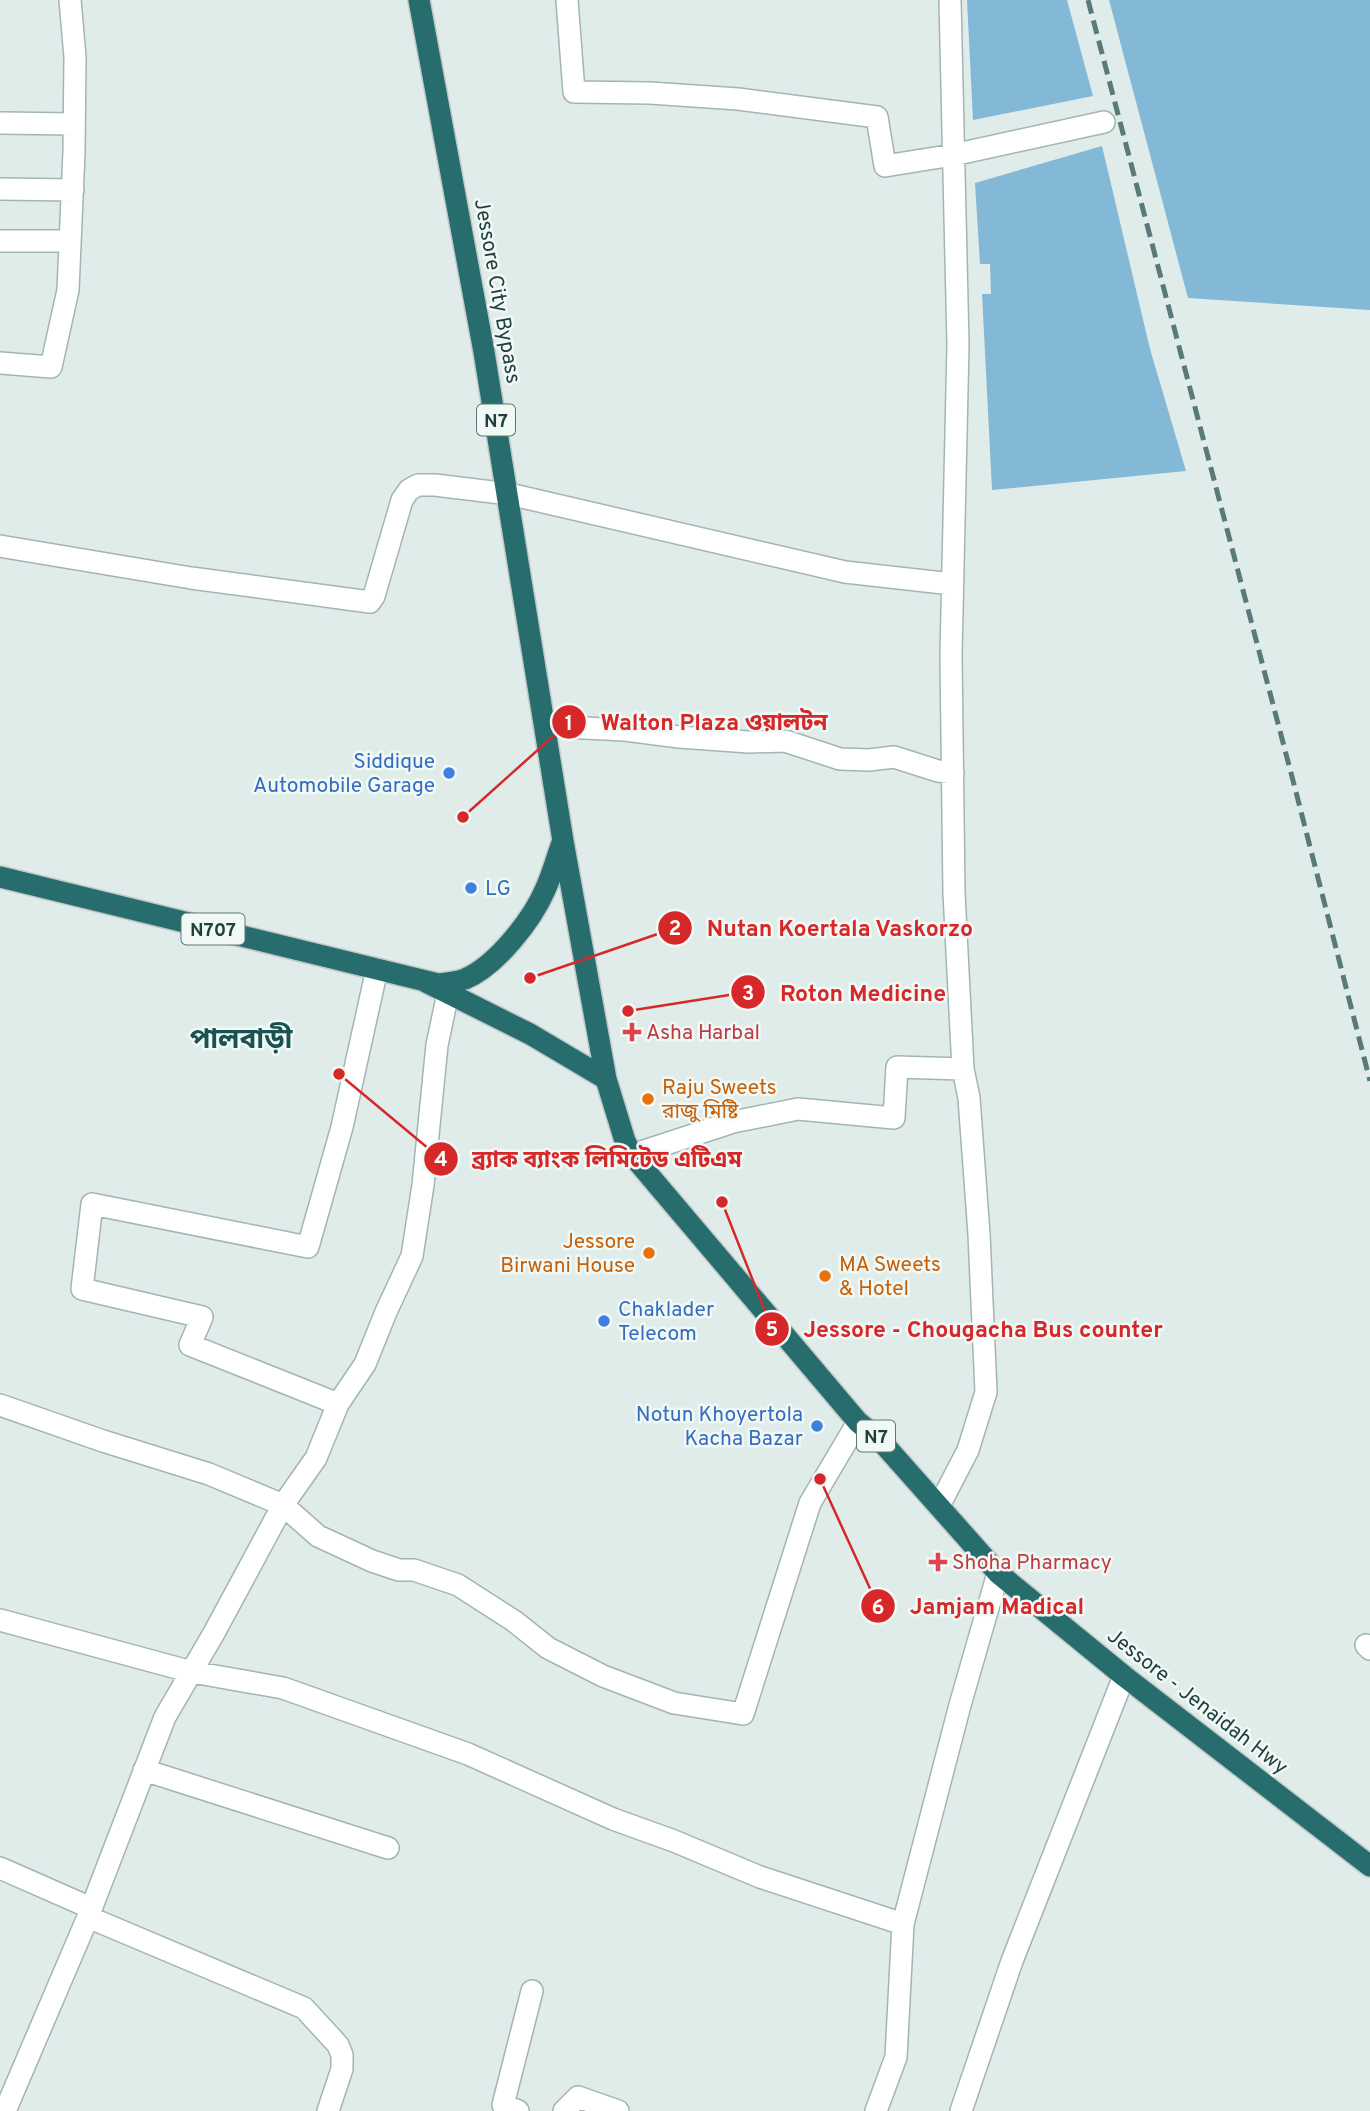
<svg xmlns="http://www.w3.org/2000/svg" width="1370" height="2111" font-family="Overpass,'Noto Sans Bengali',sans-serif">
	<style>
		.water { fill: #83b8d7 }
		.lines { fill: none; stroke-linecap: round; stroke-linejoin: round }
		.street-casing { stroke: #a2b5b3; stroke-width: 24 }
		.highway-casing { stroke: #c0c9c9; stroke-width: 24 }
		.street { stroke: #fff; stroke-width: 21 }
		.highway { stroke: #286d6d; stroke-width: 21 }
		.rail { stroke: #597a79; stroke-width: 5; stroke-dasharray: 14 7; stroke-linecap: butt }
		.shop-dot { fill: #3f7fe0; stroke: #f1f9f6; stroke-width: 2.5 }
		.health-dot { fill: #e0444e; stroke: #f1f9f6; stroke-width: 2.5 }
		.food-dot { fill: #e8710a; stroke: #f1f9f6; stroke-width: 2.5 }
		.labels { text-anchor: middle; stroke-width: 5; stroke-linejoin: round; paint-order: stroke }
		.shield { fill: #f1f9f6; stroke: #5e7774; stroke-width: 2 }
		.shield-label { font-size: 19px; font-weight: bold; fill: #1f3f3d }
		.street-label { font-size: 21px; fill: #1f3f3d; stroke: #f1f9f6 }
		.shop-label { font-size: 21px; fill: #366cbe; stroke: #f1f9f6; text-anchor: end }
		.health-label { font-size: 21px; fill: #be3a42; stroke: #f1f9f6; text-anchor: start }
		.food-label { font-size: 21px; fill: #c56008; stroke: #f1f9f6; text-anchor: start }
		.district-label { font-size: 28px; font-weight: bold; fill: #195251; stroke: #f1f9f6 }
		.leader { fill: none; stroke: #d62828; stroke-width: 2.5 }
		.callout-dot { fill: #d62828; stroke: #f1f9f6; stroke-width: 2.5 }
		.mark-label { font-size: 21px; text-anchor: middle; font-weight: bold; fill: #fff }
		.callout-label { font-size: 23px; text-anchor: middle; font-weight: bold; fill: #d62828; stroke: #f1f9f6; stroke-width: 5; stroke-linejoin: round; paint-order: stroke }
	</style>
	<rect width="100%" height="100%" fill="#e0ecea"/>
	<path class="water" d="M967 0H1067L1093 96 973 120Z
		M1109 0H1370V310L1188 298Z
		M1102 146 1150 349 1186 471 992 490 982 294H991L990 264H980L975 183Z"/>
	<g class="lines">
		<g class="street-casing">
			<path id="street" d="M567 0 574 92 650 93 738 99 877 117 885 166 953 155 1104 122
				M0 123 74 124
				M0 189 73 190
				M0 241H70
				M0 363 51 367 68 290 74 152 75 57 70 0
				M0 546 191 578 370 602 374 596 402 500 409 490 418 485H435L509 494 845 572 952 584
				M544 726 625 730 679 737 749 742 785 741 840 759 869 760 894 757 938 771 953 773
				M632 1155 733 1122 798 1109 894 1118 897 1067 963 1069
				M338 1404 190 1345 202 1317 82 1289 92 1204 308 1247 342 1127 377 969
				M0 1405 103 1441 209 1474 283 1505 318 1536 372 1561 399 1570H414L458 1585 514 1621 548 1648 603 1676 674 1703 743 1714 810 1503 858 1422
				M939 1506 968 1450 986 1392 979 1234 969 1098 963 1069 954 893 951 655 958 345 950 0
				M0 1620 192 1672 283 1688 468 1754 613 1819 674 1841 760 1877 903 1924
				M1366 1645 1370 1649
				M144 1770 388 1848
				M0 1868 91 1908
				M88 1917 304 2008 338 2045 342 2055V2069L328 2111
				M5 2111 88 1917 165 1717 214 1633 283 1505 316 1458 338 1404 365 1364 386 1312 412 1256 423 1185 437 1045 448 993
				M518 2111 503 2105 532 1991
				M564 2111 578 2097 618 2111
				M876 2111 896 2057 903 1924 960 1705 998 1573
				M961 2111 1012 1961 1124 1676"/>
		</g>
		<g class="highway-casing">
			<path id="highway" d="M419 0 484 352 563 841 606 1079
				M0 877 438 984C447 983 457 982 465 979 496 966 532 920 545 890 552 875 556 859 562 843
				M426 982 530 1034 606 1079 625 1141 632 1155 858 1422 880 1440 998 1573 1124 1676 1370 1866"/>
		</g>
		<use href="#street" class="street"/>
		<use href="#highway" class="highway"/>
		<path class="rail" d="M1088 0 1296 792 1370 1081"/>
	</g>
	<g class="shop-dot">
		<circle cx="449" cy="773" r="7"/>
		<circle cx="471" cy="888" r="7"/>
		<circle cx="604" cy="1321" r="7"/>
		<circle cx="817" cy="1426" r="7"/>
	</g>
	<g class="health-dot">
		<path d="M628.5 1021.5h7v7h7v7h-7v7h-7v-7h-7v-7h7z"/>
		<path d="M934.5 1551.5h7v7h7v7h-7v7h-7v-7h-7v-7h7z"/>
	</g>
	<g class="food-dot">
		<circle cx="648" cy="1099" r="7"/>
		<circle cx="649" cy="1253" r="7"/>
		<circle cx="825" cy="1276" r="7"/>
	</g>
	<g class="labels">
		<g class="shield">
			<rect x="477" y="404.5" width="38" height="31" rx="5"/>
			<rect x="181.5" y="913.5" width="63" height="31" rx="5"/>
			<rect x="857" y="1420.5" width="38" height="31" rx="5"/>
		</g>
		<g class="shield-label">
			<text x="496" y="427">N7</text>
			<text x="213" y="936">N707</text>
			<text x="876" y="1443">N7</text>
		</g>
		<g class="street-label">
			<text transform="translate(498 291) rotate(80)" y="7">Jessore City Bypass</text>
			<text transform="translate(1198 1701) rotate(38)" y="7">Jessore - Jenaidah Hwy</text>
		</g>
		<g class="shop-label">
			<text x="435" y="768">Siddique<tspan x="435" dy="24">Automobile Garage</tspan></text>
			<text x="485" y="895" text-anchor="start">LG</text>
			<text x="618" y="1316" text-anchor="start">Chaklader<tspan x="618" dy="24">Telecom</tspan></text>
			<text x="803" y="1421">Notun Khoyertola<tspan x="803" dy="24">Kacha Bazar</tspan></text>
		</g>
		<g class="health-label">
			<text x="646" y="1039">Asha Harbal</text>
			<text x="952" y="1569">Shoha Pharmacy</text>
		</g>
		<g class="food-label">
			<text x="662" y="1094">Raju Sweets<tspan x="662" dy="24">রাজু মিষ্টি</tspan></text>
			<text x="635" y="1248" text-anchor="end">Jessore<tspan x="635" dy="24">Birwani House</tspan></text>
			<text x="839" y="1271">MA Sweets<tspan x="839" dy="24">&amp; Hotel</tspan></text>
		</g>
		<g class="district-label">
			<text x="241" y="1048">পালবাড়ী</text>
		</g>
	</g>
	<path class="leader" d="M463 817L569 722M530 978L675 928M628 1011L748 992M339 1074L441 1159M722 1202L772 1329M820 1479L878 1606"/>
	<g class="callout-dot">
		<circle cx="463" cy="817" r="7"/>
		<circle cx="530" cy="978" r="7"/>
		<circle cx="628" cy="1011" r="7"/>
		<circle cx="339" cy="1074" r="7"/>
		<circle cx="722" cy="1202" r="7"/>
		<circle cx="820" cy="1479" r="7"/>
		<circle cx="569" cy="722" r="18"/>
		<circle cx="675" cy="928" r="18"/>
		<circle cx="748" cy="992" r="18"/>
		<circle cx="441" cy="1159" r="18"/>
		<circle cx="772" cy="1329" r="18"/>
		<circle cx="878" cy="1606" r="18"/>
	</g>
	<g class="mark-label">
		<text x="569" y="730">1</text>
		<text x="675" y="935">2</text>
		<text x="748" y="1000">3</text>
		<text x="441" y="1166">4</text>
		<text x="772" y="1336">5</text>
		<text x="878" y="1614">6</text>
	</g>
	<g class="callout-label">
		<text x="714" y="730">Walton Plaza ওয়ালটন</text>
		<text x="840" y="936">Nutan Koertala Vaskorzo</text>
		<text x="863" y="1001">Roton Medicine</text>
		<text x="607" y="1167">ব্র্যাক ব্যাংক লিমিটেড এটিএম</text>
		<text x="983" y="1337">Jessore - Chougacha Bus counter</text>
		<text x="997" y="1614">Jamjam Madical</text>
	</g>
</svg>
